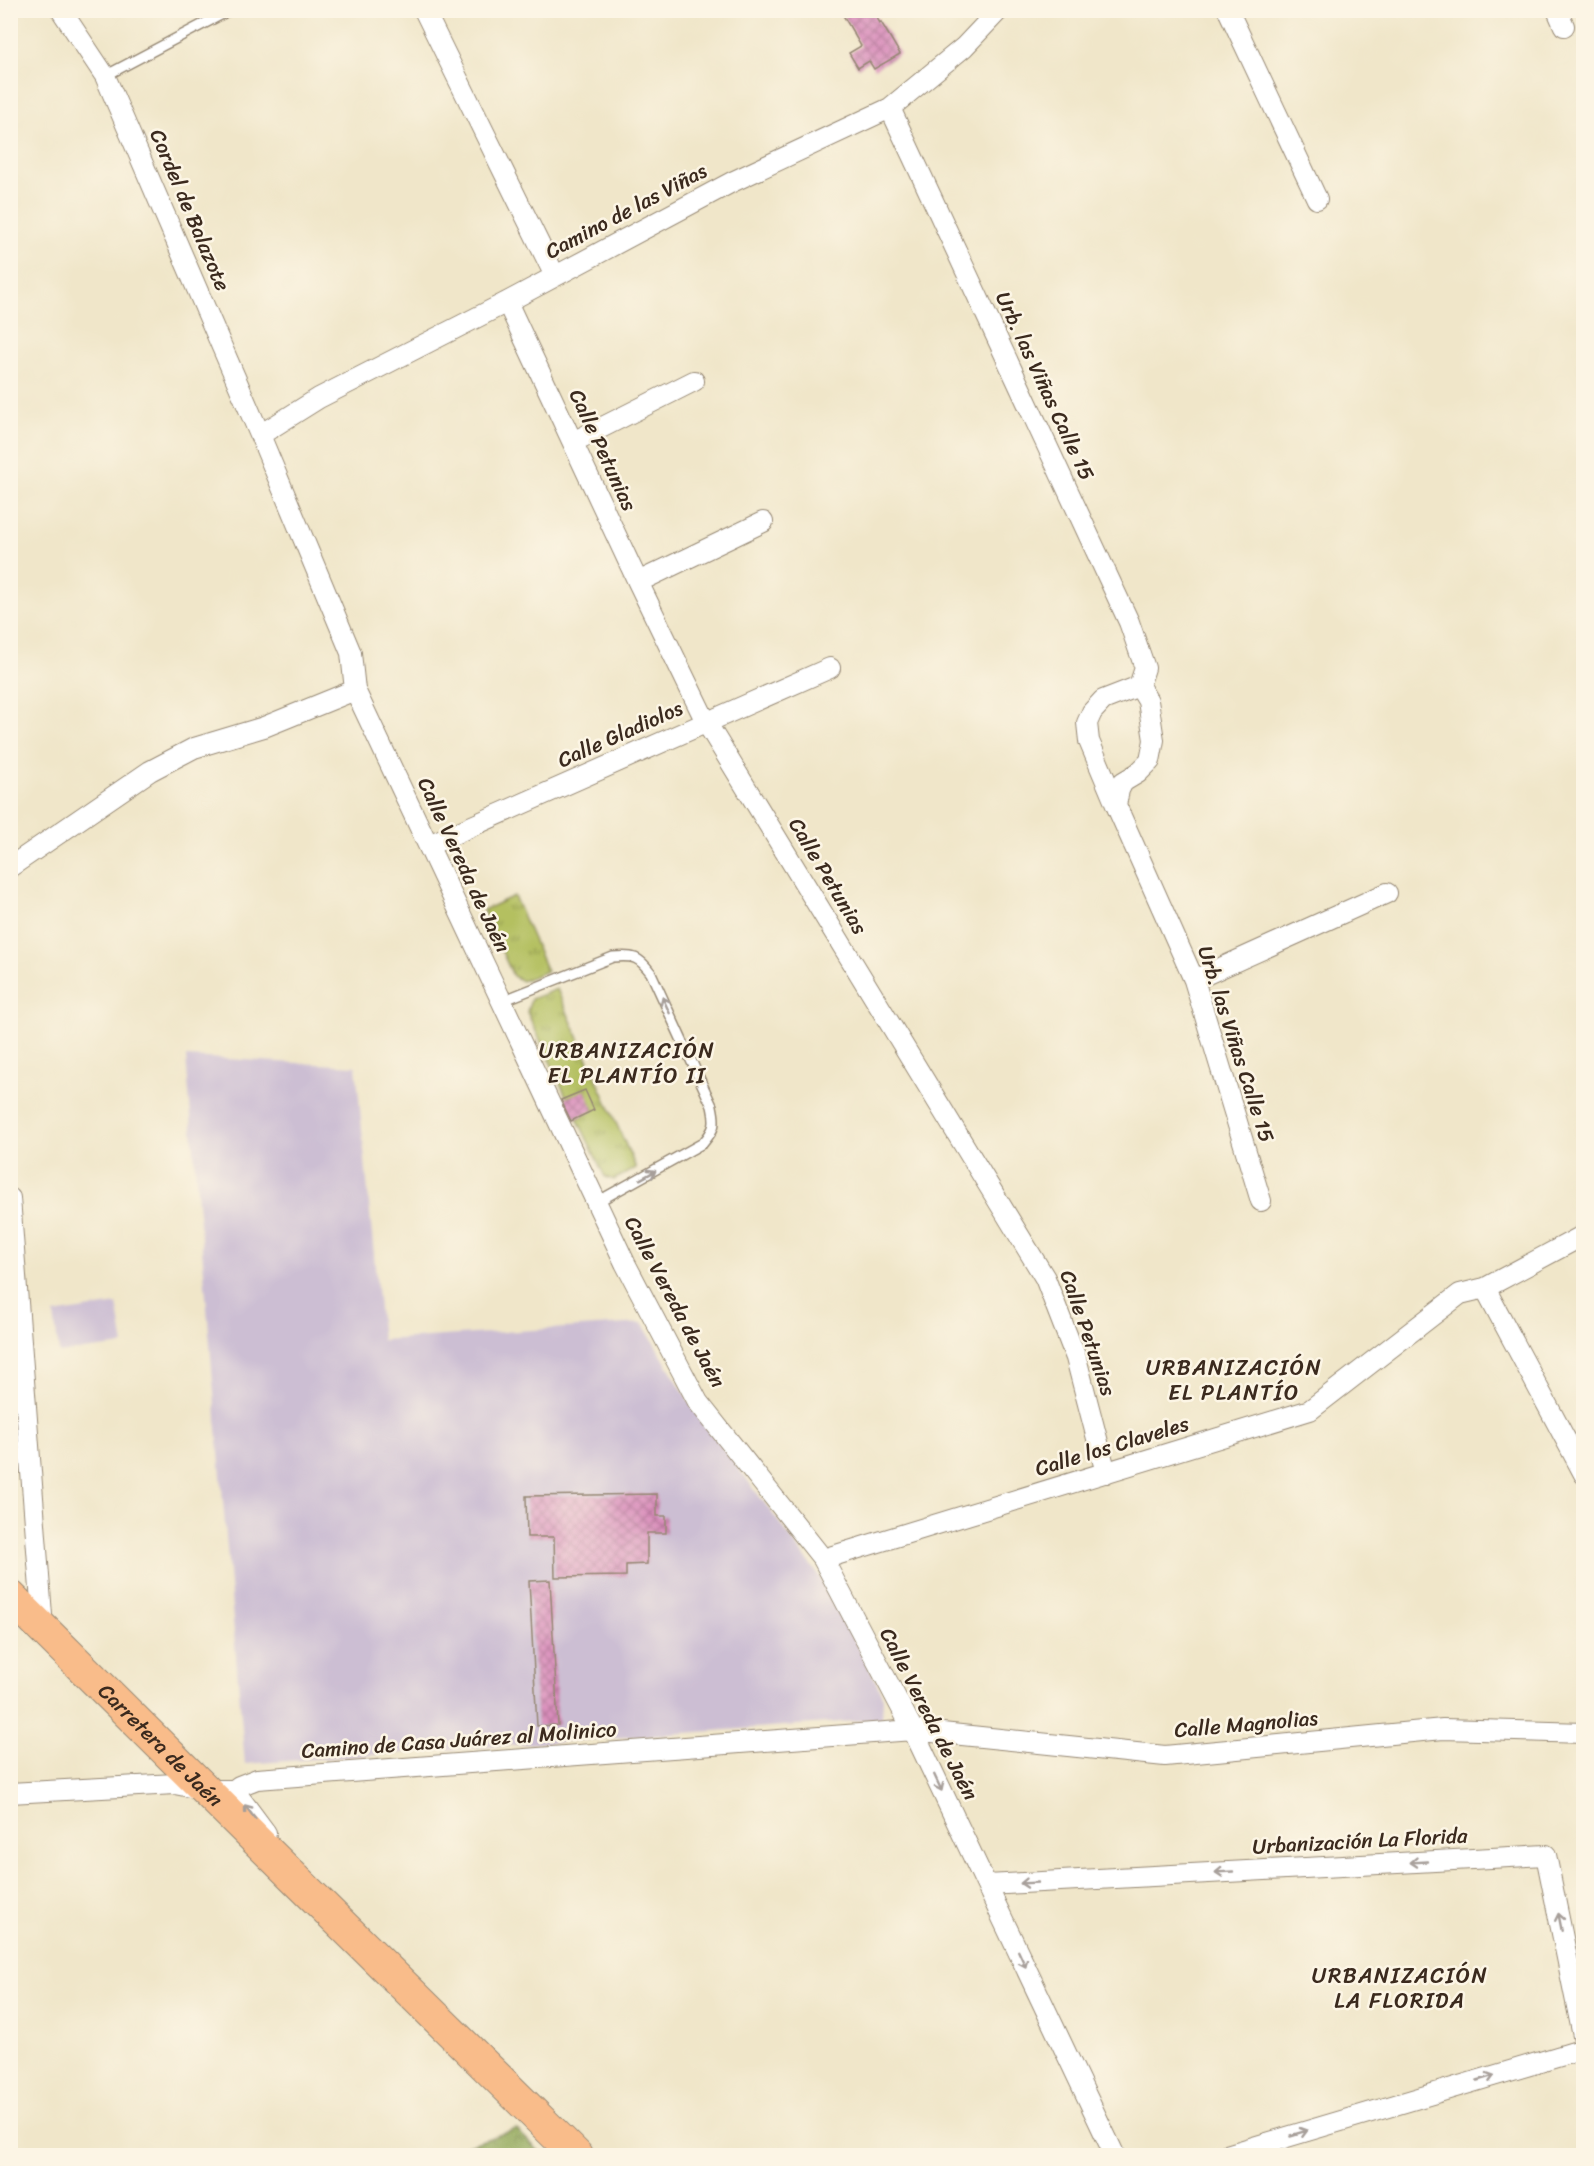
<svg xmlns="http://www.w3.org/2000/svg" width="1594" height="2166" font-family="Sriracha,sans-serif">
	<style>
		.industrial { fill: #ccbed3 }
		.forest { fill: url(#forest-crowns); stroke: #65683a; stroke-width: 1.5 }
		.park { fill: url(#park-tufts); stroke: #787540; stroke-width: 1.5 }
		.building { fill: url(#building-cross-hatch) }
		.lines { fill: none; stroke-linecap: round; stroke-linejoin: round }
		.service-casing { stroke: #968874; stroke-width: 12 }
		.minor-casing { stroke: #968874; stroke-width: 22 }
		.trunk-casing { stroke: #968874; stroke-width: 34 }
		.service { stroke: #fff; stroke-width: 9 }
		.minor { stroke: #fff; stroke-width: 20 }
		.trunk { stroke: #f9bc8a; stroke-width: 32 }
		.oneway { stroke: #a79f9a }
		.labels { text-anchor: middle; stroke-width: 5; stroke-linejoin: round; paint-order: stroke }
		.street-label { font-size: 21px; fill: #3b2a1e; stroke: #fcf5e5 }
		.neighbourhood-label { font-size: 22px; letter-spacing: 1.5px; fill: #3b2a1e; stroke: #fcf5e5 }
	</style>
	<defs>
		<pattern id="forest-crowns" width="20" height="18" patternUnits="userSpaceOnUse" patternTransform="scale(1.5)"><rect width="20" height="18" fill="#8fa657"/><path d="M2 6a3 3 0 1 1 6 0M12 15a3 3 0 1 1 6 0" fill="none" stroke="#768747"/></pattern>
		<pattern id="park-tufts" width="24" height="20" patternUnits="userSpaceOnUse" patternTransform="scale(1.5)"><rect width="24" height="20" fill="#b4c061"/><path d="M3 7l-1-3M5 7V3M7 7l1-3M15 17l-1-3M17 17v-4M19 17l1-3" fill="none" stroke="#949c4f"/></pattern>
		<pattern id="building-cross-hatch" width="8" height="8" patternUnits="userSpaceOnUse" patternTransform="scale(1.5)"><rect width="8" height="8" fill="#d98dbb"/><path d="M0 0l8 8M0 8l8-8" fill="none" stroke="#b17397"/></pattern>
	</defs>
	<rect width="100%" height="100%" fill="#fcf5e5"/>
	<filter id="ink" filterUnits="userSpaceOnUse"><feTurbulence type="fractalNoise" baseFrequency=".0167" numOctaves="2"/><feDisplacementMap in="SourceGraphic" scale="12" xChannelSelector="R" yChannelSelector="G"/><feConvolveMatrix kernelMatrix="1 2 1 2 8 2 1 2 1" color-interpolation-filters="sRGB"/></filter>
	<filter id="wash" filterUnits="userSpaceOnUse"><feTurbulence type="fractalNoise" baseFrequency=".008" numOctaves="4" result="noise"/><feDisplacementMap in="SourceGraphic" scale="24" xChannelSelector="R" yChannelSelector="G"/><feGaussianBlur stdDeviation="1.35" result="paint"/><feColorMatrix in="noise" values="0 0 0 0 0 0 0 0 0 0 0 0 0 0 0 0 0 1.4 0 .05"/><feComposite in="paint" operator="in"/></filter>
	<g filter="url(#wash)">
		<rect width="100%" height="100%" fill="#f0e6c9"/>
		<path class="industrial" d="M186 1057 356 1066 382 1340 642 1323 692 1406 819 1576 871 1670 883 1698 882 1719 245 1764Z
			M117 1304 124 1345 59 1353 54 1314Z"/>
		<path class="forest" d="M516 2129 543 2155H439Z"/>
		<path class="park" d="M514 896 547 971 522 981 513 976 483 910Z
			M557 989 636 1168 614 1180 605 1177 577 1118 594 1110 585 1091 567 1098 527 1012 531 999Z"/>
		<g id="blocks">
			<path class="building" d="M840 10H872L880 23 881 22 900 54 874 69 869 61 858 68 849 53 861 46Z
				M585 1090 594 1110 571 1121 561 1100Z
				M657 1494V1516H666V1533H647V1564L626 1565V1576L555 1577 554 1537H527L526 1496Z
				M550 1580 558 1725 537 1726 529 1581Z"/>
		</g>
	</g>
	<g filter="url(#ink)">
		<use href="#blocks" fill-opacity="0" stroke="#968874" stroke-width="1.5"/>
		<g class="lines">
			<g class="service-casing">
				<path id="service" d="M105 76 230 10
					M502 1001 613 957C634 955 639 957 651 973L712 1106C716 1124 715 1129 703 1143L597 1202"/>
			</g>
			<g class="minor-casing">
				<path id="minor" d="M61 10 105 76 260 435 351 653 355 690 625 1263 698 1402 823 1559 913 1730 1115 2156
					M424 10 555 276
					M1228 10 1317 199
					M1557 10 1564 26
					M890 108 1129 622 1145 668 1139 686 1148 701 1154 740 1150 761 1138 773 1123 782 1119 790 1116 805 1194 980 1261 1201
					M507 302 638 582 706 722 1045 1278 1076 1358 1106 1473
					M260 435 319 398 507 302 732 182 890 108 964 47 999 10
					M573 442 694 381
					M638 582 763 522
					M1116 805 1089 741 1087 723 1092 712 1103 700 1139 686
					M429 845 830 668
					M10 867 150 771 194 748 264 727 355 690
					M1194 980 1387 893
					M10 1198 43 1628
					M1485 1288 1584 1474
					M823 1559 1310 1410 1460 1294 1485 1288 1584 1235
					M234 1790 266 1833
					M10 1793 175 1784 205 1790H234L239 1786 257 1779 913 1730 1165 1756 1443 1729 1584 1733
					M987 1885 1546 1855 1584 2041
					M1223 2156 1584 2049"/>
			</g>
			<g class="trunk-casing">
				<g id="trunk">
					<path id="s1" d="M10 1596 258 1842 577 2156"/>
				</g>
			</g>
			<use href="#service" class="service"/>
			<use href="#minor" class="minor"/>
			<use href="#trunk" class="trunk"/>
		</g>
		<defs><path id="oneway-shaft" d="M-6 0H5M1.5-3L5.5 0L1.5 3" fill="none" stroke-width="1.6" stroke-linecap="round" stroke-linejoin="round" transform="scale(1.5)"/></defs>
		<g class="oneway">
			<use href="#oneway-shaft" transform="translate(666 1005) rotate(-114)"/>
			<use href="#oneway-shaft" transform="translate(648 1175) rotate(-29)"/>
			<use href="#oneway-shaft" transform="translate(938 1783) rotate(65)"/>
			<use href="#oneway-shaft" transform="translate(250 1812) rotate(-127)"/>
			<use href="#oneway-shaft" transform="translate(1419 1862) rotate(177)"/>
			<use href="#oneway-shaft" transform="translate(1224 1872) rotate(177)"/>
			<use href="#oneway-shaft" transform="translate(1029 1883) rotate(177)"/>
			<use href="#oneway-shaft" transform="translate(1560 1922) rotate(-101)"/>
			<use href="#oneway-shaft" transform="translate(1022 1959) rotate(65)"/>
			<use href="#oneway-shaft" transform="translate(1486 2078) rotate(-16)"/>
			<use href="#oneway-shaft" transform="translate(1299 2133) rotate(-16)"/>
		</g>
	</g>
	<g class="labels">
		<g class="street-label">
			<text transform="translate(190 210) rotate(67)" y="7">Cordel de Balazote</text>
			<text transform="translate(626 211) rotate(-28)" y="7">Camino de las Viñas</text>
			<text transform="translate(1045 386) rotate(65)" y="7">Urb. las Viñas Calle 15</text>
			<text transform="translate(603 450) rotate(65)" y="7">Calle Petunias</text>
			<text transform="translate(620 734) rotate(-24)" y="7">Calle Gladiolos</text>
			<text transform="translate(464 865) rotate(65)" y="7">Calle Vereda de Jaén</text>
			<text transform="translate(828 876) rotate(59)" y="7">Calle Petunias</text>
			<text transform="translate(1236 1044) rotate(72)" y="7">Urb. las Viñas Calle 15</text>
			<text transform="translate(675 1302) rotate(62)" y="7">Calle Vereda de Jaén</text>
			<text transform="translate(1088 1333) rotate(71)" y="7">Calle Petunias</text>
			<text transform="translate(1112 1446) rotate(-17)" y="7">Calle los Claveles</text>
			<text transform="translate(929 1714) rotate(63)" y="7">Calle Vereda de Jaén</text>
			<text transform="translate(1246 1724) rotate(-5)" y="7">Calle Magnolias</text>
			<text transform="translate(459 1740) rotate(-4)" y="7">Camino de Casa Juárez al Molinico</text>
			<text dy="7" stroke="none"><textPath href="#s1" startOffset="212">Carretera de Jaén</textPath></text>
			<text transform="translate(1360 1841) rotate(-3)" y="7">Urbanización La Florida</text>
		</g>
		<g class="neighbourhood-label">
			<text x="627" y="1058">URBANIZACIÓN<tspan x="627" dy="25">EL PLANTÍO II</tspan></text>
			<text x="1234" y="1375">URBANIZACIÓN<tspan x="1234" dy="25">EL PLANTÍO</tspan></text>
			<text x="1400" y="1983">URBANIZACIÓN<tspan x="1400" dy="25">LA FLORIDA</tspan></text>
		</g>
	</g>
	<rect width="1594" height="2166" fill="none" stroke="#fcf5e5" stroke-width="36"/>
</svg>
